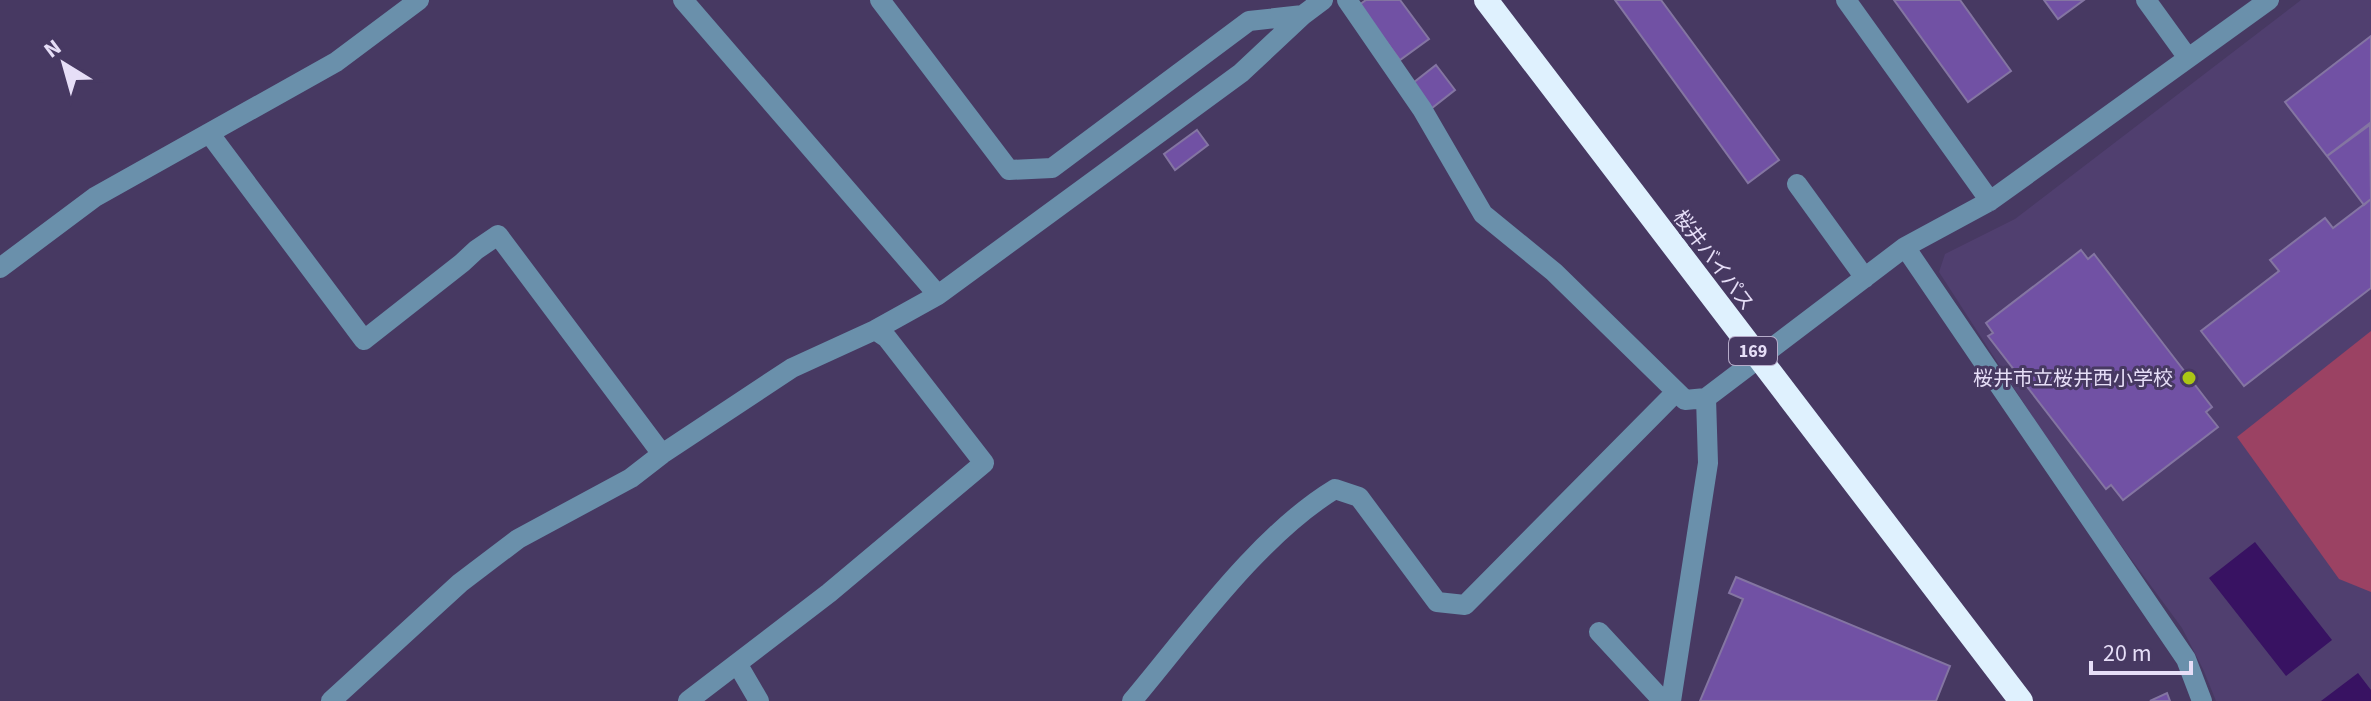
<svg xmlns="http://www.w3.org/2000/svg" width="2371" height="701" font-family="'Source Sans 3','Noto Sans JP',sans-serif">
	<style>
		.built { fill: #503f6f }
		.green { fill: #9b4263 }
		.water { fill: #381262 }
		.building { fill: #7151a4; stroke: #8475a2; stroke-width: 2 }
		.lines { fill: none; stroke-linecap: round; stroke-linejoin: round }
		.minor { stroke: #6a90ab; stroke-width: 20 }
		.highway { stroke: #dff1fe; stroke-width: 24 }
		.poi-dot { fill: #abc615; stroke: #473962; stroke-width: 3 }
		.labels { text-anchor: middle; stroke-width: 6; stroke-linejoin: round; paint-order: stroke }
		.shield { fill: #473962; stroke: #b6acca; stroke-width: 2 }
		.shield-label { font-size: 18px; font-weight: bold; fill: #e6def7 }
		.street-label { font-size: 20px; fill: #e6def7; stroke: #473962 }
		.poi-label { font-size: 20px; fill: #e6def7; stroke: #473962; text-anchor: end }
	</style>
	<rect width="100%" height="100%" fill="#473962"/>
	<path class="built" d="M2301 0H2371V701H2216L2203 669 2182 628 2076 484 1939 272 1945 254 2015 219Z"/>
	<path class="green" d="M2371 331V592L2339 579 2237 437Z"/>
	<path class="water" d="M2255 542 2332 640 2286 676 2209 578Z
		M2358 673 2371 690V701H2321Z"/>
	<path class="building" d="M1366 0H1400L1429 39 1400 60 1359 5Z
		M1615 0H1661L1779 160 1748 183Z
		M1894 0H1960L2011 71 1968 102Z
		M2044 0H2084L2058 19Z
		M2371 36V124L2327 156 2285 102Z
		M1436 65 1455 90 1432 108 1413 83Z
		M2370 123 2371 199 2364 205 2327 156Z
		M1197 130 1208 145 1175 170 1164 154Z
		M2371 199V288L2244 386 2201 331 2279 271 2270 260 2325 218 2333 228Z
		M2081 250 2088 259 2094 254 2212 407 2206 412 2218 427 2123 500 2111 485 2106 489 1988 336 1993 333 1986 323Z
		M1736 577 1950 666 1936 701H1700L1743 599 1729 593Z
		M2167 693 2170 701H2150Z"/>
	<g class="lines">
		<path class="minor" d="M683 0 938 295
			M880 0 1009 170 1052 168 1249 21 1303 15
			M1347 0 1422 109 1483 214 1554 272 1685 400 1706 398
			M1846 0 1990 201
			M2146 0 2188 58
			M209 133 364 340 462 263 476 250 498 235 662 454
			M1797 184 1865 278
			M1905 247 2186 659 2202 701
			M0 268 95 197 336 62 419 0
			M1599 632 1663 701
			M738 665 759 701
			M331 701 460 583 518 539 631 478 662 454 792 368 875 330 938 295 1241 73 1303 15 1323 0
			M688 701 829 593 984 463 887 338 875 330
			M1132 701C1190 632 1259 535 1335 489L1359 497 1437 602 1465 605 1676 392
			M1671 701 1708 463 1706 398 1905 247 1990 201 2269 0"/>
		<path class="highway" d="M1486 0 2021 701"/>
	</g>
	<circle class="poi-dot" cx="2189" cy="378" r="8"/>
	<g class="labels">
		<rect class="shield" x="1729" y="337" width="48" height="28" rx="6"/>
		<g class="shield-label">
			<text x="1753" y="357">169</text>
		</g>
		<g class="street-label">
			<text transform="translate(1714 260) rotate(53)" y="7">桜井バイパス</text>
		</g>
		<g class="poi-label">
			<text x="2173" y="385">桜井市立桜井西小学校</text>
		</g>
	</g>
	<g transform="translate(64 64) rotate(323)" stroke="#473962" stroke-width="6" paint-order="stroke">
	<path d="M0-6L14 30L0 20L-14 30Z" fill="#e6def7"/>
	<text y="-12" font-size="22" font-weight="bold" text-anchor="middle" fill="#e6def7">N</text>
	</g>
	<path d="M2091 661v12h100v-12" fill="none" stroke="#e6def7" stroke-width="4"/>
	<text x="2103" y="661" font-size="24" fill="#e6def7" stroke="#473962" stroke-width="6" paint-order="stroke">20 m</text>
</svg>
